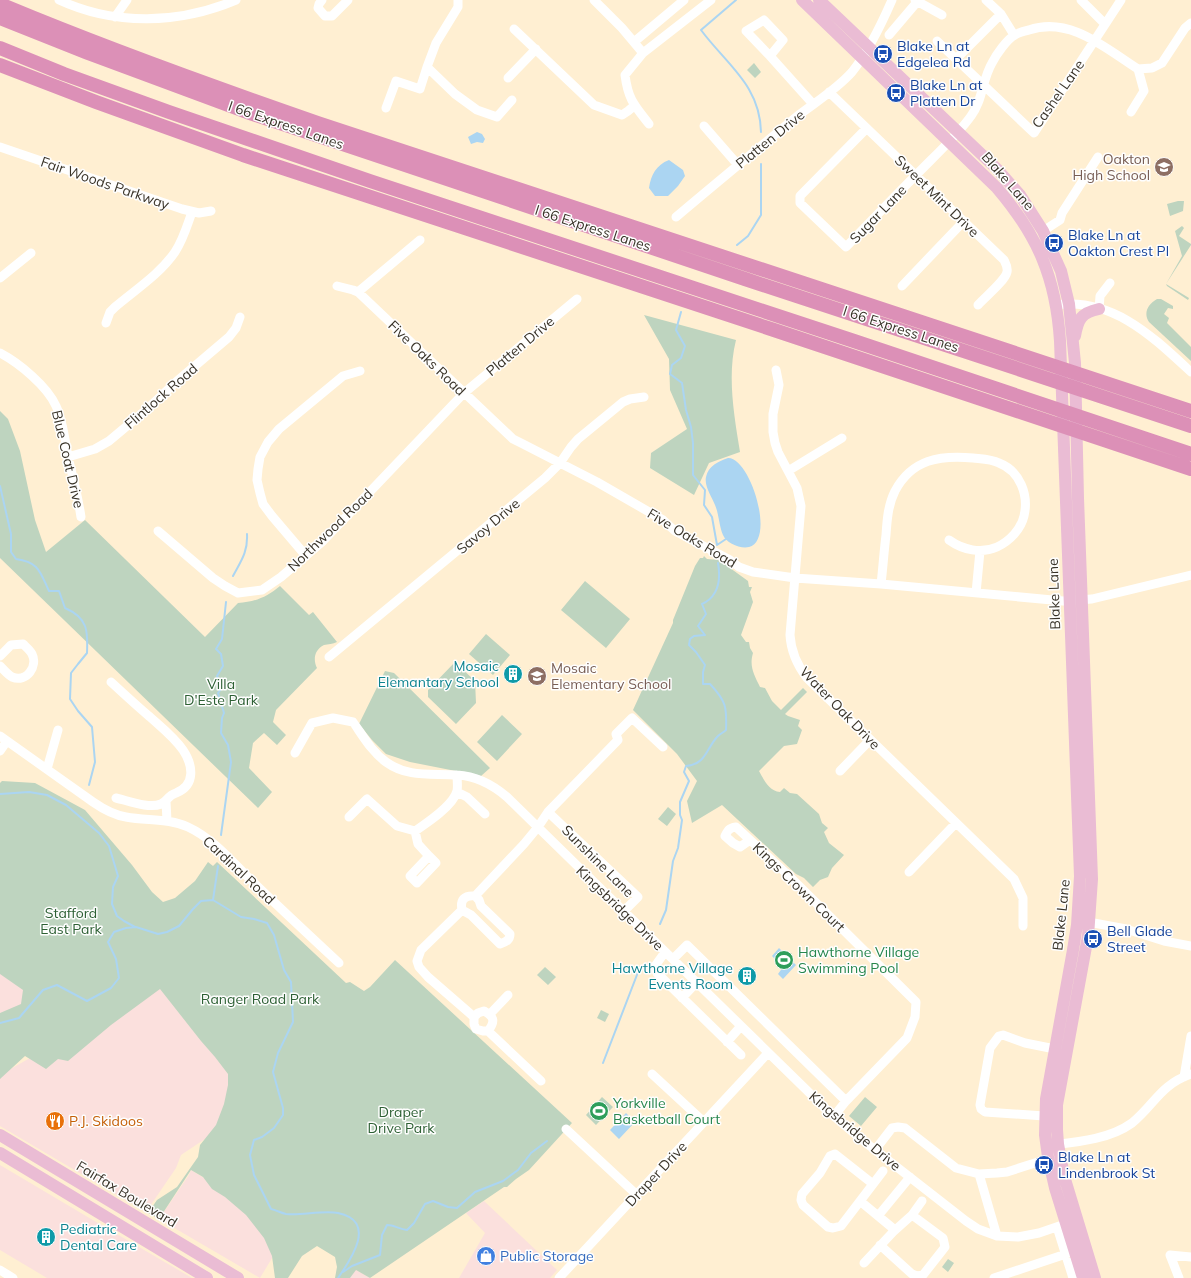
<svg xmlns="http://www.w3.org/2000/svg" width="1191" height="1278" font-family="Mulish,sans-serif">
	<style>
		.commercial { fill: #fbe0dd }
		.green { fill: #bed4bf }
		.water { fill: #abd5f2 }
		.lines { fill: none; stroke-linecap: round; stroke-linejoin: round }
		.stream { stroke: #abd5f2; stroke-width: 2 }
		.minor { stroke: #fff; stroke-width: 9 }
		.major { stroke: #eabcd4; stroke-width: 12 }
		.highway { stroke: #dc90b7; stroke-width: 14 }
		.labels { text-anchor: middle; stroke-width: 3; stroke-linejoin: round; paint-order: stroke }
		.transit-label { font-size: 14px; fill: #164399; stroke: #fefefe; text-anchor: start }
		.street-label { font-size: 14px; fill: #393328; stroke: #fefefe }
		.education-label { font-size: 14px; fill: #785e54; stroke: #fefefe; text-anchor: end }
		.culture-label { font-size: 14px; fill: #0d838f; stroke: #fefefe; text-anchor: end }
		.park-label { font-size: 14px; fill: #2d6034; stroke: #fefefe }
		.leisure-label { font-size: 14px; fill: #27864d; stroke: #fefefe; text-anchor: start }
		.food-label { font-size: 14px; fill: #c56008; stroke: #fefefe; text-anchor: start }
		.shop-label { font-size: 14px; fill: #366cbe; stroke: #fefefe; text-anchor: start }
	</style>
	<rect width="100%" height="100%" fill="#ffefd2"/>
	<path class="commercial" d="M115 925 260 1102 181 1155 176 1168 146 1212 0 1126V1075L30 1058 1 1042 0 1043V973Z
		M0 1165 86 1216 192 1278H47L0 1250Z
		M191 1170 289 1230 260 1278 159 1219 189 1175Z
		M484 1201 557 1270 550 1278H459L485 1233 466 1213Z
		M353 1268 370 1278H347Z"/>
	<path class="green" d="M754 63 761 72 755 78 747 70Z
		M1178 201H1184L1183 211 1170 216 1167 204Z
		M1182 226 1184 228 1179 236 1191 244V245L1166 284 1189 298 1188 300 1167 286 1166 284 1182 256 1175 231Z
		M1157 299H1161L1173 306V309L1168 308 1164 314 1169 318 1167 323 1191 347V361L1149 322C1143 313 1148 304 1157 299Z
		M644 315 736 340C727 376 734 415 740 452L709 463 694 495 650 468 651 453 687 429 670 390 669 359Z
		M0 411 8 419 20 451 35 520 46 552 85 520 205 637 238 603C255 602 267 597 280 586L309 615 313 612 337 642C333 644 328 644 324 645 314 650 313 660 317 668L276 710 273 722 286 735 277 745 264 733 253 743 249 768 272 792 258 808 0 558Z
		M704 556 707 559 719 560 748 581 749 587H752L750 592 753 602 741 635 746 642H749L750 648 753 653C749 666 754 675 760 687L765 688 772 701 781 710 803 688 807 692 785 714 788 716 800 720 798 726 802 730 797 744 784 746 759 771C764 780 769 791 780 792L784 788 790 793 797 794 819 814 822 823 828 828 824 832 829 843 844 855 832 868 828 877 820 880 813 887 804 878 796 874 722 805 692 823 687 801 697 781 677 754 633 710 673 623V620L695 566 700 558H703Z
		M585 581 630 619 606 648 561 610Z
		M486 634 510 655 493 675 469 654Z
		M455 662 475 681 476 703 456 724 428 697V690Z
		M385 671 394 673 490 768 481 776 410 762 386 754 372 740 359 724Z
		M502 715 522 734 497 761 477 742Z
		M2 781 35 783 85 810 132 865 152 892 163 902 175 898 195 881 208 862 213 866 217 862 346 983 350 982 364 991 370 987 395 960 572 1123 529 1170 516 1179 507 1187H504L370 1278 356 1270 350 1278H335L337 1267 335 1257 317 1246 302 1256 288 1278H275L272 1256 264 1238 246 1215 225 1197 212 1189 203 1177 191 1170 159 1219 148 1213 157 1200 177 1187 198 1157 200 1145 216 1125 224 1104 228 1085V1074L215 1057 201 1041 160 989 111 1025 68 1061 58 1059 46 1069 25 1056 0 1079V1013L21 1004 23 990 0 974V783Z
		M668 807 676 814 667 826 658 819Z
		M545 967 556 977 548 985 537 975Z
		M601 1010 609 1014 605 1022 597 1018Z
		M602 1097 613 1107 596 1125 586 1115Z
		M865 1097 877 1107 861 1126 849 1116Z
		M948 1259 954 1263 948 1272 942 1267Z"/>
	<path class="water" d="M477 132 482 134 485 139 483 143 477 142 471 144 468 137Z
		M669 160 683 170 685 176 678 186 668 196H655L649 188C651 175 656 165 669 160Z
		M728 458C750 457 776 540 749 547 740 549 726 543 723 535 719 526 719 514 715 505 712 497 704 486 706 477 708 466 719 461 728 458Z
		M779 948 796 965 783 979 778 974 783 967 772 956Z
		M626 1113 635 1122 619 1139 610 1130Z"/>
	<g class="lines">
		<path class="stream" d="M736 0 701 30C727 65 760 85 761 132
			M737 245 748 236 761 215V164
			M681 312 676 330 685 346 681 358 672 365 670 374 682 383 686 410 691 427 693 443V475L705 490 704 505 712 517 717 545 726 539
			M0 486 11 534V552L16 559C39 562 40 572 49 591H59L65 608C88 618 88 631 87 653L78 664 71 673 70 699 78 711 92 727 95 762 89 785
			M233 576C241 561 248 552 247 534
			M0 794 29 792 47 795 66 805 99 833 109 846 118 876 113 887 112 904 117 916 124 921 135 927
			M221 835 231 762 228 745 221 733 222 718 224 713 218 693 222 688 217 676 223 666 221 654 216 649 222 639 226 602
			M213 900 218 866
			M660 924 666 910 673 861 678 848 682 820 680 815V802L689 781 684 772 686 766C707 764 706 748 718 736 720 734 724 732 726 730 727 707 726 701 710 684H703V672L705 665 696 652 689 645 690 639 694 636 705 635 698 626 706 614 702 604C719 596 721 580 718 563
			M0 1023 19 1018 43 990 57 985 87 1001 111 988 119 978 116 959 108 942 114 932 126 928 136 927 158 934 167 932 179 926 193 909 201 901 213 900 241 917 254 919 267 923 274 935 284 970 291 982 293 1022 278 1053 273 1072 283 1108V1115L274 1128 262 1137 254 1140 250 1155 254 1175 271 1209C276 1210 281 1213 286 1214 300 1216 323 1210 338 1213 377 1221 352 1258 338 1278
			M603 1063 640 967
			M343 1272 352 1266 380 1255 382 1235 387 1225C394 1225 399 1229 407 1230L414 1223 425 1204 433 1201 448 1207 457 1208 475 1192 503 1181 518 1170 531 1153 547 1141"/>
		<path class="minor" d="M59 0C115 26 179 24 236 0
			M322 0 319 4 318 8 325 16H332L348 0
			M458 0V7L436 43 427 67 455 94 477 110 497 117 512 100
			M594 0 622 28 643 53
			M915 0 942 15
			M986 0 1001 14
			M1081 0 1105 24
			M115 17 127 0
			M514 29 594 105 622 115 628 111 634 106
			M889 35 917 2
			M937 41 1034 133 1121 0
			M634 42 684 0
			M770 56 746 31 764 20 783 40 770 56 813 104
			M956 59 1001 14 1014 35
			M508 78 536 49
			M829 92 1004 260C1006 264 1008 267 1007 272 1005 281 985 297 978 305
			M386 108 396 81 420 89 427 67
			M1131 112 1144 91 1138 69 1152 68 1162 63 1185 28 1191 23
			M649 124C634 105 628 99 625 75L643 53 711 0
			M704 126 738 165
			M866 129 800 196V203L846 247C872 220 898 193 924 167 939 152 959 133 971 116 983 100 982 80 992 63 996 55 1007 39 1015 35 1019 32 1024 31 1029 30 1070 16 1105 48 1138 69
			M0 147 182 209 199 213 211 211
			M676 217C715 184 755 151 795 118 814 103 836 90 852 72 868 52 882 23 892 0
			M1043 231 1060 220 1062 213 1098 157
			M0 278 31 253
			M337 286 353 290 358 292 513 439 523 444 597 482 663 520 675 531 730 560 739 567 753 572 795 578 881 584 1063 601 1092 599 1191 575
			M902 286 964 221
			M358 292 420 240
			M1056 305C1113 297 1153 337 1191 372
			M1099 309 1100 296 1110 283
			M106 323 110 312 115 307C135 290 160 274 175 252 183 240 187 226 192 212
			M0 353C19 363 47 386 56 406 63 421 65 440 68 457 73 477 78 497 81 517
			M776 370 779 385 773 414V432L775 443 778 452 797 488 801 506 790 635C791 652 797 665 807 678L1014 879 1023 898V926
			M68 457 95 449 109 441 146 410 176 382 229 337 236 328 240 317
			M788 471 842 438
			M158 531 213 578 225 586 238 593 262 590 281 577 323 541 464 393 577 299
			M306 556 272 516 263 504 260 493 257 480 258 469 260 457 268 442 279 429 343 376 360 371
			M881 584C883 567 884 551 886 535 887 520 888 505 895 491 912 459 940 455 973 458 982 459 991 459 999 463 1020 471 1029 495 1024 516 1021 529 1010 541 997 547 981 554 963 550 949 540
			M976 593 980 551
			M0 656 11 645 23 644C26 647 30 650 32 654 38 666 27 683 12 677 8 675 3 669 0 666
			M329 657 545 478 560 463 571 447 578 439 623 402 630 399 644 397
			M111 682C124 694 137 706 150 717 161 727 174 737 183 750 193 765 196 785 176 793 167 796 168 801 161 804 149 809 129 801 116 798
			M0 736 93 802C103 809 114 815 126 817 147 821 169 818 188 827 214 839 233 863 253 882 281 909 310 936 339 963
			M0 751 7 741
			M295 753 312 723 333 718 353 722C363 736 372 752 386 762 408 778 432 773 457 775 476 776 493 785 507 797L828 1111 861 1139 966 1221 978 1229 997 1236 1018 1237 1039 1233 1071 1222
			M47 769 58 730
			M840 771 870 740
			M457 792 467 797 485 814
			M166 801 167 821
			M548 812 638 897 624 911
			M349 817 367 799 397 826 415 831C427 823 453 806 457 791 458 787 457 780 457 775
			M415 831 418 844 429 856 410 876 417 883 436 863 429 856
			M750 840 740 847 733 843 725 836C728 830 729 828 736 827L788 875 916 1002 915 1017 907 1038 846 1101 834 1116
			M909 872 956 823
			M462 910C460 900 464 895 475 896L524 844 538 827 548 812 618 740 616 734 632 718 663 747
			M462 910 421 950 417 961 419 967 428 977 474 1017V1024L476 1029 483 1031H488L541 1081
			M462 910 471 915 500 944C506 942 510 940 510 934L481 906 479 900 475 896
			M1083 921 1126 929 1164 941 1191 946
			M665 952 655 966 657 973 741 1055
			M673 959 687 945 846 1101
			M682 998 697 982
			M490 1014 508 995
			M474 1017 478 1013 484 1011C495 1017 495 1022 488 1031
			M727 1042 741 1026
			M652 1074 704 1122
			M1184 1077 1191 1036
			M1044 1116 985 1112 981 1109 980 1105 990 1048 999 1036 1003 1035 1025 1043 1060 1050
			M566 1129 637 1195
			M1052 1145C1078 1142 1110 1139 1132 1123 1155 1104 1160 1085 1191 1074
			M875 1150 892 1128 898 1127 905 1128 956 1168 979 1174 997 1173 1007 1172 1038 1162
			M979 1174 997 1236
			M873 1184 835 1154 830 1156 820 1173 802 1194 801 1200 803 1205 828 1227 833 1228 841 1226 883 1171
			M860 1201 895 1230
			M878 1216 910 1177
			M1057 1227 1073 1278
			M880 1245 912 1274 917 1276 923 1275 945 1247 943 1238 912 1215
			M864 1263 893 1232 912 1215 922 1201
			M0 1270 13 1278
			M559 1278 768 1053
			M994 1278 1075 1251
			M1179 1278 1170 1255 1191 1257"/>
		<path class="major" d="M802 0 997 188C1038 236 1056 278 1060 341L1080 876 1077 925 1073 950 1046 1099 1045 1135 1048 1157 1055 1188 1083 1278
			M819 0 997 169 1020 195 1043 231 1061 271 1069 304 1075 363 1078 498 1092 879 1088 936 1057 1105V1130L1058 1144 1064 1176 1095 1278
			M1075 336C1078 319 1081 313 1099 309
			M0 1135 238 1278
			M0 1153 207 1278"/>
		<path class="highway" d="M0 4C105 48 211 86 318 123L1191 411
			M0 18 88 53 247 112 745 279 1191 426
			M0 48 64 74 169 112 370 181 854 341 1191 454
			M0 65 96 102 243 155 774 330 1191 469"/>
	</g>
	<defs>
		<g id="bus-disc" transform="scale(1)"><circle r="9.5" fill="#1a4fb4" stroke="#fefefe"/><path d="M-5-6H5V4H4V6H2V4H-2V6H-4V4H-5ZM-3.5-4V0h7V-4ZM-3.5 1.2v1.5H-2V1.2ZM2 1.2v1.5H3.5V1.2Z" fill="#fff"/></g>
		<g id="school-disc" transform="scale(1)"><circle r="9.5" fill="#8d6e63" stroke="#fefefe"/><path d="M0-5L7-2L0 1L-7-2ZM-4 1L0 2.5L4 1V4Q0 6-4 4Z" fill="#fff"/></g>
		<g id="building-disc" transform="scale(1)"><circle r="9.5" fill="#0f9aa8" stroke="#fefefe"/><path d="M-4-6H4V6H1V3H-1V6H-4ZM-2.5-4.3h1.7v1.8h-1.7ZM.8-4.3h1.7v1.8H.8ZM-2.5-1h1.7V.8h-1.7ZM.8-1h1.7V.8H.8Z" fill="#fff"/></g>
		<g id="stadium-disc" transform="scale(1)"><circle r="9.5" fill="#2e9e5b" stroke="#fefefe"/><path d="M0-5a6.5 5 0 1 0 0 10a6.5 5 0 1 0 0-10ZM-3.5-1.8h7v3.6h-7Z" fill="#fff"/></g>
		<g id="restaurant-disc" transform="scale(1)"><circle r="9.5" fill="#e8710a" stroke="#fefefe"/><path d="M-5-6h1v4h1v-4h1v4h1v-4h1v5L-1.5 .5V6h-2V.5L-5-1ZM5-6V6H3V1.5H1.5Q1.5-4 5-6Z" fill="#fff"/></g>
		<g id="shop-disc" transform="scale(1)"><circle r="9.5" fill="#3f7fe0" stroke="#fefefe"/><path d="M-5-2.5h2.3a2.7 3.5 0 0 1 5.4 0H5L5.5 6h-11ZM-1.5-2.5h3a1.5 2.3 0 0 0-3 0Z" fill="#fff"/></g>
	</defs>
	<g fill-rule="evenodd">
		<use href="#bus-disc" x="883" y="54"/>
		<use href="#bus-disc" x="896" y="93"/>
		<use href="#school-disc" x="1164" y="167"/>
		<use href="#bus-disc" x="1054" y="243"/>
		<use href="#building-disc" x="513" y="674"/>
		<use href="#school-disc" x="537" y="676"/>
		<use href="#bus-disc" x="1093" y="939"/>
		<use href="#stadium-disc" x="784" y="960"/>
		<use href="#building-disc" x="747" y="976"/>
		<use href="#stadium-disc" x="599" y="1111"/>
		<use href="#restaurant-disc" x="55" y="1121"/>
		<use href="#bus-disc" x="1044" y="1165"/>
		<use href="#building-disc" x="46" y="1237"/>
		<use href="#shop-disc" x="486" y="1256"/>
	</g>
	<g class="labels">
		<g class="transit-label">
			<text x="897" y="51">Blake Ln at<tspan x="897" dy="16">Edgelea Rd</tspan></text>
			<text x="910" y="90">Blake Ln at<tspan x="910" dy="16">Platten Dr</tspan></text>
			<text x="1068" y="240">Blake Ln at<tspan x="1068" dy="16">Oakton Crest Pl</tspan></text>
			<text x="1107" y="936">Bell Glade<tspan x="1107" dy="16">Street</tspan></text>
			<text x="1058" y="1162">Blake Ln at<tspan x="1058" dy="16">Lindenbrook St</tspan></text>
		</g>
		<g class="street-label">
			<text transform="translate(1058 94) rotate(-55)" y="5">Cashel Lane</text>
			<text transform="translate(286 125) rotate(19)" y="5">I 66 Express Lanes</text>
			<text transform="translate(770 139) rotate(-39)" y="5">Platten Drive</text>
			<text transform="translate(1008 181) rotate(49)" y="5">Blake Lane</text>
			<text transform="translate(105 183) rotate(19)" y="5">Fair Woods Parkway</text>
			<text transform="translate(937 196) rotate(44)" y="5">Sweet Mint Drive</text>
			<text transform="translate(878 214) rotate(-46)" y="5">Sugar Lane</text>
			<text transform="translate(593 228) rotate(18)" y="5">I 66 Express Lanes</text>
			<text transform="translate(901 329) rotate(18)" y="5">I 66 Express Lanes</text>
			<text transform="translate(520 346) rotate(-40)" y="5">Platten Drive</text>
			<text transform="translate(427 358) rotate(44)" y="5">Five Oaks Road</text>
			<text transform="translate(161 396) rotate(-41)" y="5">Flintlock Road</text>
			<text transform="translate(68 459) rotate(77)" y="5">Blue Coat Drive</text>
			<text transform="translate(488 526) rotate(-40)" y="5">Savoy Drive</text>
			<text transform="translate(330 530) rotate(-44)" y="5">Northwood Road</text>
			<text transform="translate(692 538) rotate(31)" y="5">Five Oaks Road</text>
			<text transform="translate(1054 594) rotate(-92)" y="5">Blake Lane</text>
			<text transform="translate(840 708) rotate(46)" y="5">Water Oak Drive</text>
			<text transform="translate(598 861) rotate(45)" y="5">Sunshine Lane</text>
			<text transform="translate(239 870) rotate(43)" y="5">Cardinal Road</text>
			<text transform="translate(799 887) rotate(44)" y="5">Kings Crown Court</text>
			<text transform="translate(620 908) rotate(44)" y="5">Kingsbridge Drive</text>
			<text transform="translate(1061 915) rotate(-84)" y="5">Blake Lane</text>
			<text transform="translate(855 1131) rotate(40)" y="5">Kingsbridge Drive</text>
			<text transform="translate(656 1174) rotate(-47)" y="5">Draper Drive</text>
			<text transform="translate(127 1194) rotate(31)" y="5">Fairfax Boulevard</text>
		</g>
		<g class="education-label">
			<text x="1150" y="164">Oakton<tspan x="1150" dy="16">High School</tspan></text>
			<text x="551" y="673" text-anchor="start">Mosaic<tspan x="551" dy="16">Elementary School</tspan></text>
		</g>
		<g class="culture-label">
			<text x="499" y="671">Mosaic<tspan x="499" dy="16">Elemantary School</tspan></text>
			<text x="733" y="973">Hawthorne Village<tspan x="733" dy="16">Events Room</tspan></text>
			<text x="60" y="1234" text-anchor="start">Pediatric<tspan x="60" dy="16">Dental Care</tspan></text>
		</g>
		<g class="park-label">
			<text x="221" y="689">Villa<tspan x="221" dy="16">D'Este Park</tspan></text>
			<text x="71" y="918">Stafford<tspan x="71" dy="16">East Park</tspan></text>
			<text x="260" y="1004">Ranger Road Park</text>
			<text x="401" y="1117">Draper<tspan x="401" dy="16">Drive Park</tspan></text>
		</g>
		<g class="leisure-label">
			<text x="798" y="957">Hawthorne Village<tspan x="798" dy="16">Swimming Pool</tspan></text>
			<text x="613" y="1108">Yorkville<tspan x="613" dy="16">Basketball Court</tspan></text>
		</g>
		<g class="food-label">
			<text x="69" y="1126">P.J. Skidoos</text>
		</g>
		<g class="shop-label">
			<text x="500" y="1261">Public Storage</text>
		</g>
	</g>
</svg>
